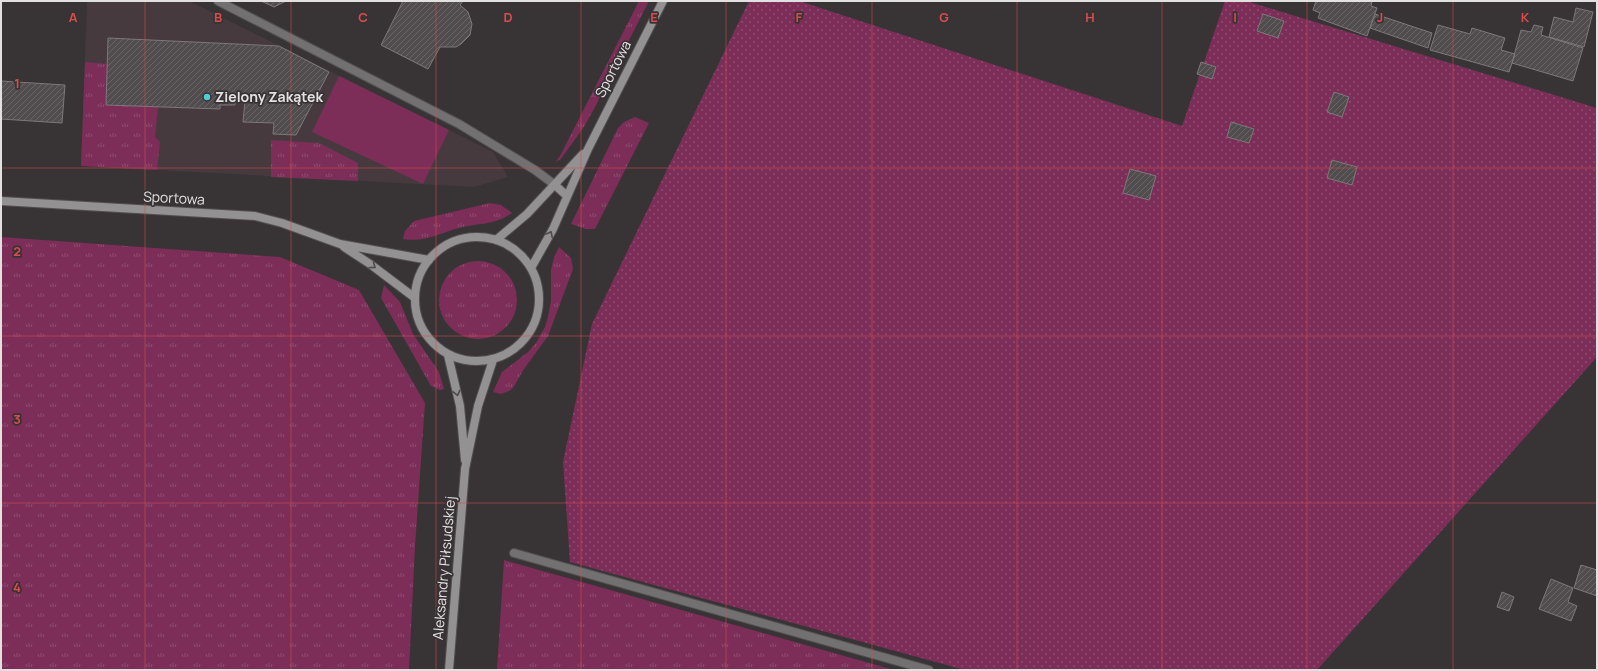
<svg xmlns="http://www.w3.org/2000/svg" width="1598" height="671" font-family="Manrope,sans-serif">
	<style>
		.built { fill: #463a3f }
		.grass { fill: url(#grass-tufts) }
		.garden { fill: url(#garden-dots) }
		.pitch { fill: #7c2e58 }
		.building { fill: url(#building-hatch); stroke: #7d787a }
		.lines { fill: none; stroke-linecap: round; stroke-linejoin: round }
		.lane-casing { stroke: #534f51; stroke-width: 10 }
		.secondary-casing { stroke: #534f51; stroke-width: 10 }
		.lane { stroke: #727071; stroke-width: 8 }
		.secondary { stroke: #949192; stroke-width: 8 }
		.oneway { stroke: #4f4a4c }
		.grid { fill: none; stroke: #d94d4d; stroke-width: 1; stroke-opacity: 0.55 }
		.poi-dot { fill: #51ccd3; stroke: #383335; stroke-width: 1.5 }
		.labels { text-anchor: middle; stroke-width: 3.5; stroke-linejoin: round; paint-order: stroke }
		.street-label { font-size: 14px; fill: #e3e0e1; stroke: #383335 }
		.poi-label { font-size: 14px; font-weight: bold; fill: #e3e0e1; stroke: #383335; text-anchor: start }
		.grid-label { font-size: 13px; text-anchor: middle; font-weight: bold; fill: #d94d4d; stroke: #383335; stroke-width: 3.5; stroke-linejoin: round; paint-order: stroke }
	</style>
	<defs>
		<pattern id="grass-tufts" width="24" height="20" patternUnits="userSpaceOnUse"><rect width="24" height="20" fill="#7c2e58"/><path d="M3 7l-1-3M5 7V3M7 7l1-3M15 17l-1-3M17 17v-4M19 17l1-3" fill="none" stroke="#8e4c70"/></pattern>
		<pattern id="garden-dots" width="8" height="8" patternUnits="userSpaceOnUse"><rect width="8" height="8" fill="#7c2e58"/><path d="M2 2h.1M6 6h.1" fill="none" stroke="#8e4c70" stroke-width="1.8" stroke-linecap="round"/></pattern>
		<pattern id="building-hatch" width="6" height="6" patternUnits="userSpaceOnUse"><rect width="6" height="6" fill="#514c4e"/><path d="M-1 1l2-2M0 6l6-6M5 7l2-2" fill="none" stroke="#6a6667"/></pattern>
	</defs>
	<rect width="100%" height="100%" fill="#383335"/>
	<path class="built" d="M87 1H189L493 152 508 177 474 187 81 166Z"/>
	<path class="grass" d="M639 1H649L595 107 584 127 560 160 556 161 560 156Z
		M85 62 107 64 158 107 155 137 160 142 157 170 81 166Z
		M635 117 649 123 595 229H586L571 224 618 128 624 122Z
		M271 140 319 143 358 163V181L271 177Z
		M490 203 501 205 512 213C495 225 482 223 463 227 441 232 426 243 403 239L405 231 414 221Z
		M1 237 280 257 359 290 425 403 415 546 409 670H1Z
		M559 247 571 258 573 269 548 336 524 369 513 388 509 391 501 394 493 392 502 372 528 352 536 343 545 327 548 317 551 301V270L554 257Z
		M439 300a39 39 0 1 1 78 0a39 39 0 1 1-78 0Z
		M384 285 400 302 413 334 439 372 444 389 440 390 431 386 381 298Z
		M504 560 894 670H497Z"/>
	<path class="garden" d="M749 1H799L1182 126 1225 1H1246L1597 108V357L1317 670H965L570 562 563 462 592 324Z"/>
	<path class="pitch" d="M339 76 449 130 423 184 312 132Z"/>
	<path class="building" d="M261 1H286L274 7Z
		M403 1H463L460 5 468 12 472 24 470 35 461 44 456 47H440L428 69 381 45Z
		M1316 1H1372L1371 6 1377 8 1367 36 1318 18 1320 13 1313 10Z
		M1576 8 1593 12 1584 47 1549 37 1554 17 1573 22Z
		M1263 14 1284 21 1278 38 1257 31Z
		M1375 14 1432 33 1428 48 1370 28Z
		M1438 25 1470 34 1472 28 1505 38 1501 50 1515 54 1509 72 1430 50Z
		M1534 25 1543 27 1541 35 1583 48 1573 81 1512 63 1521 30 1531 32Z
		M108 38 279 46 329 72 296 135 273 134 274 123 243 122 245 101H235V105H220V109L106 105Z
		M1201 62 1216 67 1212 79 1197 74Z
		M1 81 65 85 62 123 1 119Z
		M1334 92 1349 97 1342 117 1327 112Z
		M1231 122 1254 129 1249 143 1227 137Z
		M1332 160 1357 167 1352 185 1327 178Z
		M1130 169 1156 176 1149 200 1123 193Z
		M1581 565 1597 570V596L1574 588Z
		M1551 579 1573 588 1568 602 1577 606 1571 621 1539 609Z
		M1502 592 1514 597 1509 611 1497 607Z"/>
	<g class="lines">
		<g class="lane-casing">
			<path id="lane" d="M218 1 459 124 535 170 555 185
				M514 553 929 670"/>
		</g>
		<g class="secondary-casing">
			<path id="secondary" d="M555 185 567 196
				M1 201 255 216 282 223 340 244 429 260
				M415 299a62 62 0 1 1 124 0a62 62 0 1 1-124 0Z
				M496 240 527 214 583 154
				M344 247 370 264 415 298
				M531 268 553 229 588 149 663 1
				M448 355 460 406 465 460
				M449 670 465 469 478 406 493 360"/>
		</g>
		<use href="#lane" class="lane"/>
		<use href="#secondary" class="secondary"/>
	</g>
	<defs><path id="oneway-chevron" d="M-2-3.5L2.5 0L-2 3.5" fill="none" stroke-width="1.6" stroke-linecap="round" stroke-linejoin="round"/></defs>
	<g class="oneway">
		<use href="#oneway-chevron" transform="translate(550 234) rotate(-62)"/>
		<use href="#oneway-chevron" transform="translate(373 266) rotate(36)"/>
		<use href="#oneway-chevron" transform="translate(457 393) rotate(77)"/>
	</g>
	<path class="grid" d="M145 1V670M291 1V670M436 1V670M581 1V670M726 1V670M872 1V670M1017 1V670M1162 1V670M1307 1V670M1453 1V670M1 168H1597M1 336H1597M1 503H1597"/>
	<circle class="poi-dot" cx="207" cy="97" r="4"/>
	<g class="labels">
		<g class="street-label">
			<text transform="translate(613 69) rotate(-63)" y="5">Sportowa</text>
			<text transform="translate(174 198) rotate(3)" y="5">Sportowa</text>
			<text transform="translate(444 568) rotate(-85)" y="5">Aleksandry Piłsudskiej</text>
		</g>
		<g class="poi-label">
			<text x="215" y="102">Zielony Zakątek</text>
		</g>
	</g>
	<g class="grid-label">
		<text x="73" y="22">A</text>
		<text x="218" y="22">B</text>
		<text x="363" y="22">C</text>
		<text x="508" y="22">D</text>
		<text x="654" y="22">E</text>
		<text x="799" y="22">F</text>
		<text x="944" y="22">G</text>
		<text x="1090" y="22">H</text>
		<text x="1235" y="22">I</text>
		<text x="1380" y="22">J</text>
		<text x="1525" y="22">K</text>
		<text x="17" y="88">1</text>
		<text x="17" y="256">2</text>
		<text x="17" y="424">3</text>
		<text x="17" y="592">4</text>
	</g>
	<rect width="1598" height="671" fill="none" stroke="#e3e0e1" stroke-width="4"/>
</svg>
